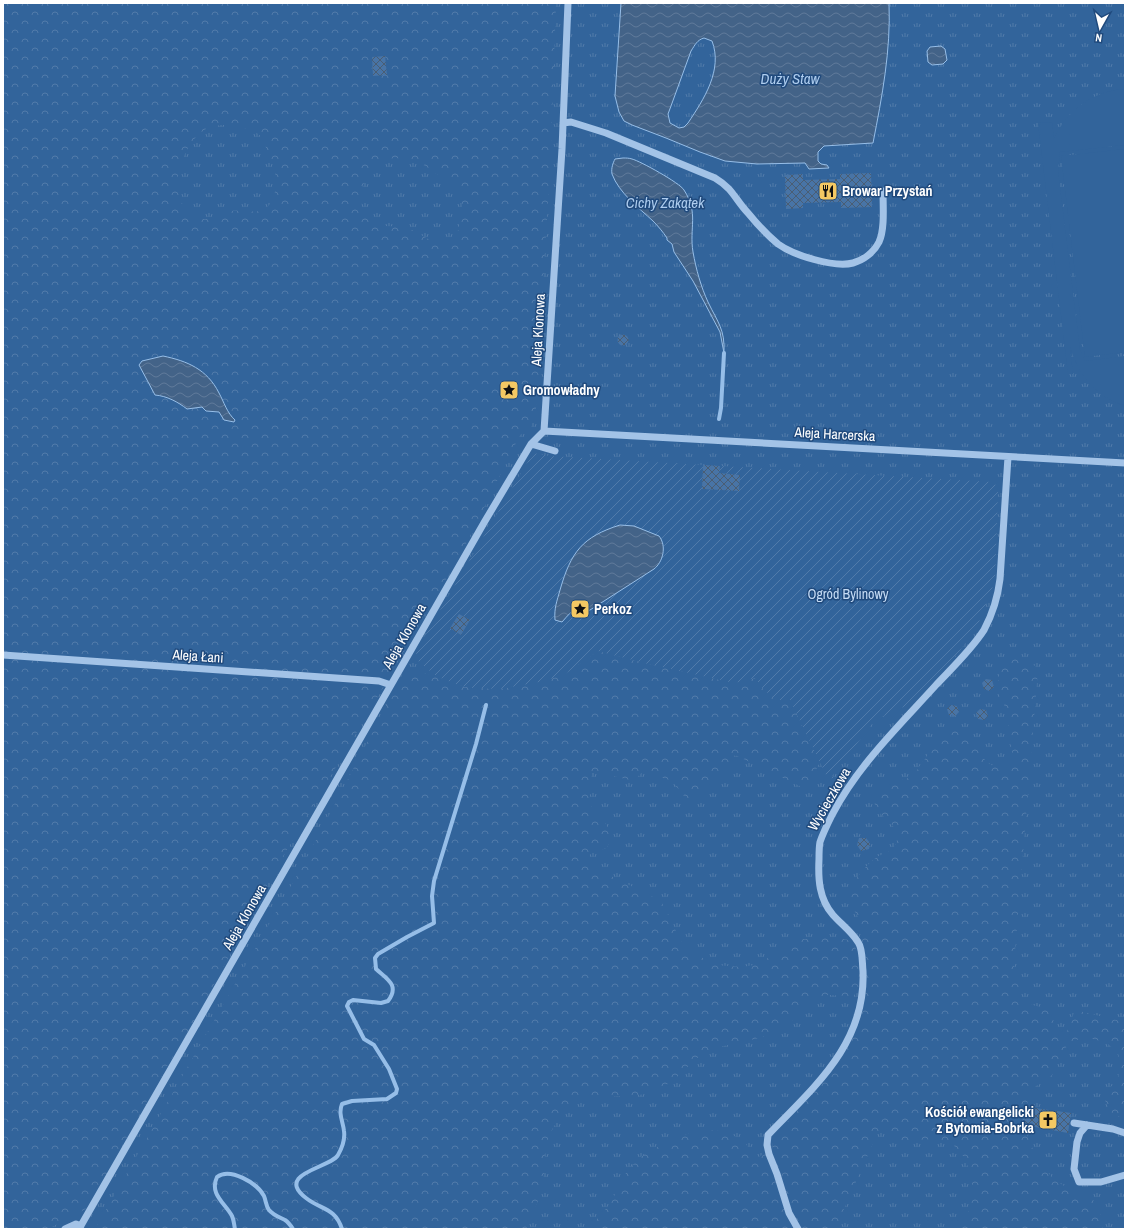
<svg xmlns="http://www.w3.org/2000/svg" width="1128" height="1232" font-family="'Archivo Narrow',sans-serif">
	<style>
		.grass { fill: url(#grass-tufts) }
		.forest { fill: url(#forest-crowns); fill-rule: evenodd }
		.garden { fill: url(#garden-furrows); fill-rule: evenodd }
		.pitch { fill: #32649b }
		.water { fill: url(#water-waves); stroke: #96bee8; fill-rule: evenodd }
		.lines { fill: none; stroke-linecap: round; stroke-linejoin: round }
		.stream { stroke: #96bee8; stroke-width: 4 }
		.building { fill: url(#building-cross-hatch) }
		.minor { stroke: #a3c3e7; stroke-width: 7 }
		.labels { text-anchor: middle; stroke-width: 3; stroke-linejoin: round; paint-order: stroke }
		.poi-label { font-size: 14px; font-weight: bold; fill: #fff; stroke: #204a7d; text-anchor: start }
		.street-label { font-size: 14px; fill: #fff; stroke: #204a7d }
		.park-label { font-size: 14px; fill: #c6dcf5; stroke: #204a7d }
		.water-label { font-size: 15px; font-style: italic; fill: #aecdef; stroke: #204a7d }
	</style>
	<defs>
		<pattern id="grass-tufts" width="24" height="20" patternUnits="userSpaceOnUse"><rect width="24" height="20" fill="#32649b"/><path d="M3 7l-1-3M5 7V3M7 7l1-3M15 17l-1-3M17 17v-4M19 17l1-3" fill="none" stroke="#517baa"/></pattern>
		<pattern id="forest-crowns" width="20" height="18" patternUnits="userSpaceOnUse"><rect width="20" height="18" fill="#32649b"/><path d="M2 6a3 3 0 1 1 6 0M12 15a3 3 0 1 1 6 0" fill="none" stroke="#517baa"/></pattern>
		<pattern id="garden-furrows" width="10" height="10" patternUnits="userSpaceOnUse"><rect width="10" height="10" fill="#32649b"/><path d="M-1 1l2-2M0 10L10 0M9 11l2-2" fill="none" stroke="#517baa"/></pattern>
		<pattern id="water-waves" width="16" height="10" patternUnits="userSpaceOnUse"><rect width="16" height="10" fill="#436388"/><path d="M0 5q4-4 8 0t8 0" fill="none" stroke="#5f7a9a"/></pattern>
		<pattern id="building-cross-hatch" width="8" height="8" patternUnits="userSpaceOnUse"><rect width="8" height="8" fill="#4874a6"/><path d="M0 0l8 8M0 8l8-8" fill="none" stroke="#4a5e74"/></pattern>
	</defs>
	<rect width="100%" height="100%" fill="#204a7d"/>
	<path class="grass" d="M3 3H1125V1229H3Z"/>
	<path class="forest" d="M3 3H556L551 149 540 338 544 353 537 404 531 428 520 435 462 552 386 683 276 868 201 1009 144 1106 88 1208 48 1229H3ZM221 125C233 125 256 128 263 139 265 143 266 149 268 153 270 157 272 160 273 164 278 178 278 208 259 211 249 213 239 209 229 211 220 213 213 219 203 219 188 219 180 203 178 189 176 181 179 170 182 163 185 150 194 136 206 129 211 127 216 126 221 125ZM395 158C404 159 413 160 422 164 427 167 431 170 435 173 452 182 461 187 462 208 462 218 458 227 457 236L451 242 435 241 428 239 407 227 385 226 367 217 362 209 360 194 366 177 378 165 389 159Z
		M598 651 644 663 734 683 755 678 764 690 790 700 820 762 806 789 735 755 725 774 688 801 672 781 643 771 634 781 592 771 589 804 602 817 612 836 607 848 590 853 589 868 611 876 661 901 683 945 694 953 715 965 743 967 758 964 778 952 788 944 803 939 833 937 849 940 858 951 859 987 856 994C845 999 834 993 823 996 814 999 805 1006 799 1013 795 1017 791 1023 786 1026 768 1039 745 1040 724 1046 719 1047 714 1048 709 1050 696 1057 688 1067 677 1077 668 1086 652 1093 639 1095 615 1099 583 1091 564 1110 560 1114 558 1118 556 1123 542 1146 547 1157 543 1181 540 1198 534 1213 526 1229H95L304 863 403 674 416 671 436 676 465 687 500 689 516 686 565 674Z
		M1019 659C1028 661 1033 662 1038 670L1013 976 1024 979 1020 996 1013 1000 1056 1011 1050 1033 1065 1037 1075 1010 1125 1022V1118C1112 1116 1109 1111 1105 1100L1109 1089 1117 1080 1121 1067 1118 1053 1107 1043 1093 1039 1081 1038 1073 1042 1064 1049 1052 1075 1045 1081 1036 1086 1031 1090 1026 1108 1027 1134 1030 1144 1046 1170 1053 1179 1074 1192 1091 1198 1097 1204 1101 1216 1103 1229H958C962 1223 966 1217 969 1210 978 1189 969 1149 945 1141 925 1134 887 1154 884 1119L835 1229H588L610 1204 626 1173 639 1158 653 1149 689 1133 704 1130 720 1131 729 1133 744 1142 754 1154 759 1157 763 1154 773 1151 772 1141 775 1136 823 1081 861 1014 866 988 864 951 861 940 864 938C863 934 863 929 862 926 858 913 848 907 850 892 852 881 868 863 877 857 886 852 894 852 897 840 900 822 875 818 874 800 873 782 902 783 912 776 917 772 918 768 921 764 922 762 924 761 925 759 927 757 927 754 928 751 932 740 938 735 949 731 974 721 975 747 986 761 993 769 1006 769 1011 759 1015 751 1008 741 1008 732 1007 727 1010 720 1009 714 1007 708 1001 702 999 695 996 685 998 665 1010 660 1012 659 1016 659 1019 659Z"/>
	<path class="garden" d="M533 453 550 456 992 482 995 484 998 489 995 581 977 627 958 653 912 703 875 720 832 776 844 785 836 799 832 790 836 788 832 778 828 779 790 700H777L764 690 755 678 734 683 644 663 598 651 565 674 544 681 500 689 473 688 458 685 436 676 417 660 416 651ZM620 525 634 526 658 536 662 557 657 567 590 610H585L578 606 570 612 554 610 565 571 603 530Z"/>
	<path class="pitch" d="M1125 89V145L1060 152 1058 171 1080 350 1085 361 1125 356V406C1095 396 1079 376 1070 347L1073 374H1068L1038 123 1052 122 1054 139C1067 110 1093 91 1125 89Z
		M1125 149V352L1085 357 1061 156Z"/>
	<path class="water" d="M621 3H889C891 50 882 97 873 143L824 146 818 152V161L821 164 827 165 829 168 809 169 805 163 757 164 725 161 700 152 666 138 632 125 624 121 619 112 615 96ZM704 38 712 41C723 70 704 99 688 123L684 127 679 128 670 123 668 114 671 106 691 51C695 45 697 40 704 38Z
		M941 46 945 49 947 60 943 64 932 65 928 62 927 51 930 47Z
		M623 158C626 158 629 158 632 159 640 161 680 183 684 190 699 213 689 228 693 252 696 269 701 287 708 302 718 323 725 329 724 353L720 332 693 281 674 252 672 244 667 240V238C663 232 658 226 653 221 639 208 619 193 612 174 611 168 613 163 615 159Z
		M163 356C187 361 207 369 219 393 224 402 227 413 235 420L234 422 224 420 219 412 206 411 202 407 187 409C178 402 167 396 155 395L139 365 142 361Z
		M620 525 634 526 659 536C667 546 663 562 654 569L590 610 587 611 578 606C572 611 568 615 562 622L555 620C554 608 557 601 560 590 571 552 582 537 620 525Z"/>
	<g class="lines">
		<path class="stream" d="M719 419 721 408 724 353
			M235 1229C234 1225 234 1220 232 1216 225 1203 209 1194 217 1177 230 1167 257 1183 264 1196 266 1201 266 1206 269 1210 273 1215 279 1217 285 1220 288 1222 291 1226 293 1229
			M342 1229C335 1207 321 1210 306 1198 274 1173 331 1168 338 1155 342 1148 345 1138 344 1131 343 1121 338 1114 342 1104L352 1101 387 1099 396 1093 397 1089 389 1069 374 1045 364 1039 347 1006 349 1002 353 1000 381 1003 388 1001C400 985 387 979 376 969L375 958 378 954 407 937 434 923 432 896 434 881 476 744 486 705"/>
	</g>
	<path class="building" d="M385 56 387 75 373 76 372 57Z
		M871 173 872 207 841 208V202L803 203V208L786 209 785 175 803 174V180L840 179V174Z
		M617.5 340a5.5 5.5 0 1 1 11 0a5.5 5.5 0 1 1-11 0Z
		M703 465 720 466 719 473 740 475 739 491 702 489Z
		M459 614 470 620 461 635 450 628Z
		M986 679 992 680 994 687 989 691 984 689 982 683Z
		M951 705 957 706 959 712 955 716 949 715 947 709Z
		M980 709 986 710 988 716 984 720 978 719 976 713Z
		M859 838H866L870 843 869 849 861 851 857 845Z
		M1027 1107 1071 1113 1068 1133 1024 1125Z"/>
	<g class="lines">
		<path class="minor" d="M563 123 571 122 606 133 715 178C720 181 725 185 729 189 736 197 741 206 748 213 757 224 767 235 778 244 793 255 834 268 853 263 864 260 874 252 879 242 885 229 883 206 883 191
			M544 431 1125 463
			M531 444 555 451
			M3 655 379 681 391 685
			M1074 1123 1113 1129 1125 1133
			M1087 1125 1080 1133 1077 1142 1074 1169 1079 1182H1101L1125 1175
			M65 1229 76 1224 81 1226
			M79 1229 485 521 531 444 544 431 562 149 568 3
			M798 1229 789 1213 777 1174 769 1154 767 1145 768 1135C814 1087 866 1044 863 971 862 962 863 949 858 942 851 931 841 924 833 915 819 899 818 879 819 859 819 853 819 847 820 842 823 833 828 823 832 815 858 765 899 726 936 685 952 668 971 650 984 630 992 615 998 596 1000 579L1008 457"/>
	</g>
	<defs>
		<g id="restaurant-square" transform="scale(1)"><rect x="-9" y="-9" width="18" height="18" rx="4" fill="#f4c863" stroke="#204a7d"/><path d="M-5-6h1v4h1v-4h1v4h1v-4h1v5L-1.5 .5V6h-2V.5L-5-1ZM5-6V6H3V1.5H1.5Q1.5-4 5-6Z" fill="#111"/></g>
		<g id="sight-square" transform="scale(1)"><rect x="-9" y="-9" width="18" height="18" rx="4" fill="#f4c863" stroke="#204a7d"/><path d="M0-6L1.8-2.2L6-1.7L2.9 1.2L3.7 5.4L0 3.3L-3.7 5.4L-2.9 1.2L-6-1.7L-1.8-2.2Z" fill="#111"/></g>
		<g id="church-square" transform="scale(1)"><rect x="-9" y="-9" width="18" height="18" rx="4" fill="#f4c863" stroke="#204a7d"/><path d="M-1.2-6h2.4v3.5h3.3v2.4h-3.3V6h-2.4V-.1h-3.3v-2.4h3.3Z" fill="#111"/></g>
	</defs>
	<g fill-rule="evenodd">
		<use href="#restaurant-square" x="828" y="191"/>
		<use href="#sight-square" x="509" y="390"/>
		<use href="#sight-square" x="580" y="609"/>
		<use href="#church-square" x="1048" y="1120"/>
	</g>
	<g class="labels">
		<g class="poi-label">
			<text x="842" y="196">Browar Przystań</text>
			<text x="523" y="395">Gromowładny</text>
			<text x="594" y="614">Perkoz</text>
			<text x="1034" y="1117" text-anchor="end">Kościół ewangelicki<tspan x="1034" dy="16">z Bytomia-Bobrka</tspan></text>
		</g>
		<g class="street-label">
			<text transform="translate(538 330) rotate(-87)" y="5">Aleja Klonowa</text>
			<text transform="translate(835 434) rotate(3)" y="5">Aleja Harcerska</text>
			<text transform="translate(404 636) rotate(-60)" y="5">Aleja Klonowa</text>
			<text transform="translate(198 656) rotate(4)" y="5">Aleja Łani</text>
			<text transform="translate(829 799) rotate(-60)" y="5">Wycieczkowa</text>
			<text transform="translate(244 917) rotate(-60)" y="5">Aleja Klonowa</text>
		</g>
		<g class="park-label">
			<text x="848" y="599">Ogród Bylinowy</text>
		</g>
		<g class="water-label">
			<text x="790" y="84">Duży Staw</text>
			<text x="665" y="208">Cichy Zakątek</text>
		</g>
	</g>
	<rect width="1128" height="1232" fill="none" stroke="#ffffff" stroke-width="8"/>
	<g transform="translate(1100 28) rotate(188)" stroke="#204a7d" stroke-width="3" paint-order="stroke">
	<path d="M0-3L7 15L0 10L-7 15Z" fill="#ffffff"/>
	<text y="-6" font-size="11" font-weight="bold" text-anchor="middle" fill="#ffffff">N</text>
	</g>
</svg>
